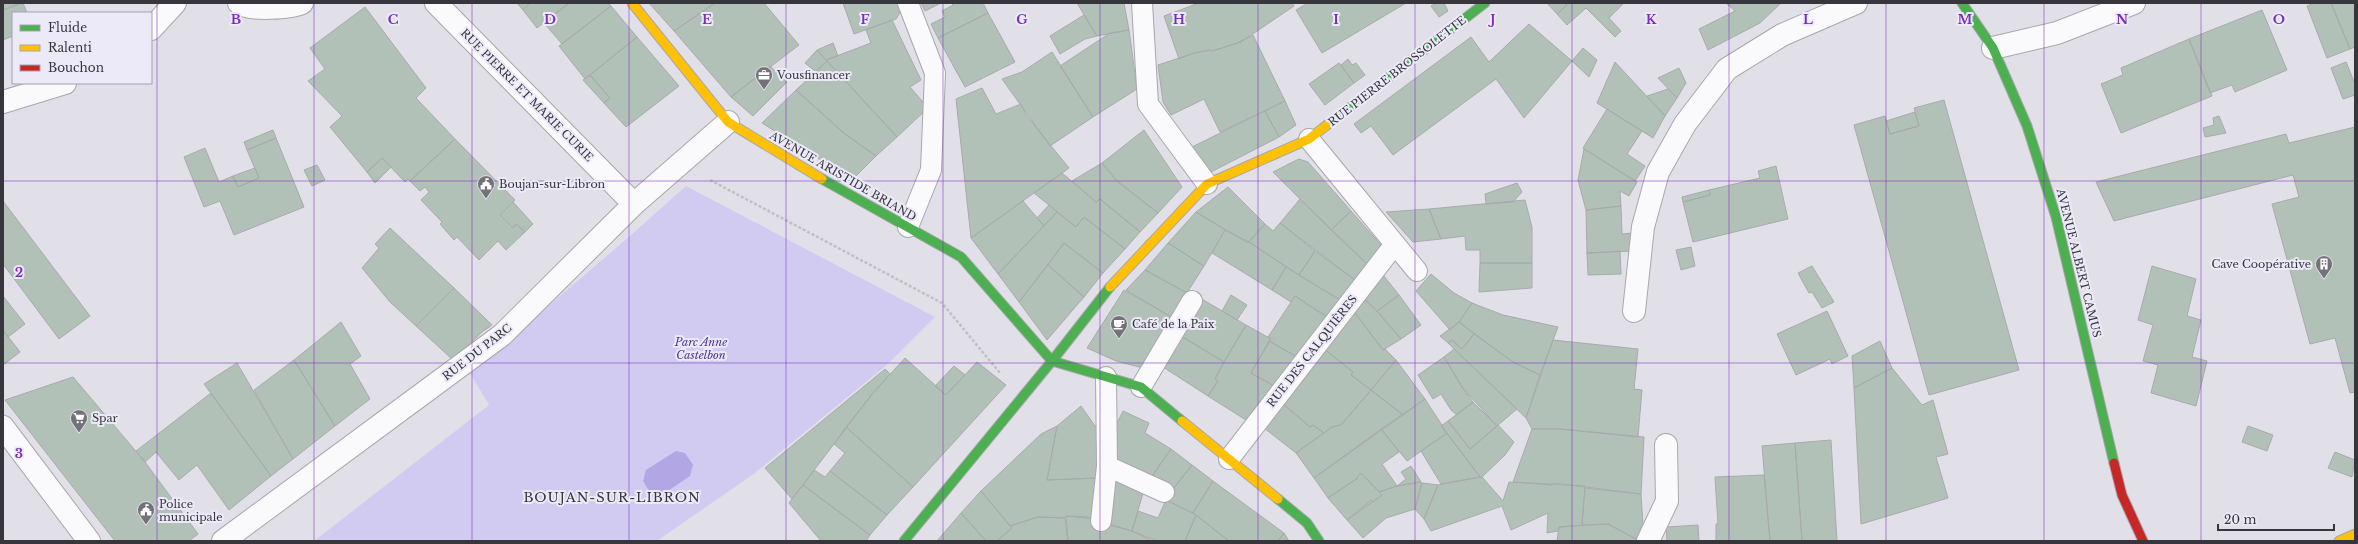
<svg xmlns="http://www.w3.org/2000/svg" width="2358" height="544" font-family="'Libre Baskerville',serif">
	<style>
		.green { fill: #d1cbf2 }
		.water { fill: #b2a6e4 }
		.building { fill: #b2c1b8; stroke: #a8aaac }
		.lines { fill: none; stroke-linecap: round; stroke-linejoin: round }
		.lane-casing { stroke: #a8a7ad; stroke-width: 22 }
		.street-casing { stroke: #a8a7ad; stroke-width: 24 }
		.fast-casing { stroke: #a8a7ad; stroke-width: 11 }
		.slow-casing { stroke: #a8a7ad; stroke-width: 11 }
		.jam-casing { stroke: #a8a7ad; stroke-width: 11 }
		.path { stroke: #c0c0c3; stroke-width: 2.5; stroke-dasharray: 3 2; stroke-linecap: butt }
		.lane { stroke: #fafafc; stroke-width: 20 }
		.street { stroke: #fafafc; stroke-width: 22 }
		.fast { stroke: #4caf50; stroke-width: 9 }
		.slow { stroke: #ffc107; stroke-width: 9 }
		.jam { stroke: #c62828; stroke-width: 9 }
		.grid { fill: none; stroke: #7b2cbf; stroke-width: 1; stroke-opacity: 0.55 }
		.labels { text-anchor: middle; stroke-width: 4; stroke-linejoin: round; paint-order: stroke }
		.street-label { font-size: 11px; fill: #37363c; stroke: #eceaf9 }
		.poi-label { font-size: 11px; fill: #37363c; stroke: #eceaf9; text-anchor: start }
		.park-label { font-size: 11px; font-style: italic; fill: #4e3093; stroke: #eceaf9 }
		.quarter-label { font-size: 13px; letter-spacing: 1px; fill: #37363c; stroke: #eceaf9 }
		.grid-label { font-size: 13px; text-anchor: middle; font-weight: bold; fill: #7b2cbf; stroke: #eceaf9; stroke-width: 4; stroke-linejoin: round; paint-order: stroke }
	</style>
	<rect width="100%" height="100%" fill="#e1e0e8"/>
	<path class="green" d="M686 186 935 317 889 363 755 473 657 541H314L489 405 470 373 630 236Z"/>
	<path class="water" d="M676 451 685 453 693 465 690 476 662 495 651 494 643 481 646 470Z"/>
	<path class="building" d="M3 3H20L3 10Z
		M23 3 27 13H13V36L3 40V10Z
		M517 3H530L523 10Z
		M530 3H569L537 28 523 10Z
		M569 3H608L611 6 562 44 544 23Z
		M649 3H715L674 31Z
		M715 3H764L799 45 731 97 674 31Z
		M843 3H900L902 9 896 19 854 34Z
		M921 3H941L925 11Z
		M951 3H983L988 13 938 38 931 24 945 17 942 11 953 5Z
		M1077 3H1124L1129 30 1097 36Z
		M1199 3H1292L1294 6 1241 42 1212 51 1210 50 1194 53 1179 59 1164 16Z
		M1308 3H1406L1322 53 1296 10Z
		M1436 3H1444L1448 11 1439 17 1431 6Z
		M1547 3H1564L1567 5 1557 14Z
		M1564 3H1624L1609 18 1621 31 1615 37 1586 8 1567 25 1557 14 1567 5Z
		M1726 3H1781L1760 23 1708 50 1699 29 1735 11Z
		M2314 3H2331L2350 49 2327 58 2307 6Z
		M2331 3H2355V47L2350 49Z
		M611 6 637 37 585 79 559 46Z
		M365 7 426 88 416 98 455 139 410 181 408 179 405 182 382 158 367 172 330 127 342 116 308 81 325 69 310 48Z
		M2262 10 2287 70 2235 92 2232 85 2210 93 2189 39Z
		M988 13 1015 62 965 87 938 38Z
		M1084 15 1097 36 1085 39 1060 54 1050 36Z
		M892 20 921 80 910 87 928 108 897 137 826 60 871 43 866 30Z
		M1529 24 1572 61 1524 118 1496 79 1393 155 1371 126 1361 133 1354 124 1471 37 1489 62Z
		M1129 30 1137 89 1093 117 1060 66 1110 33Z
		M1253 35 1285 101 1220 132 1204 99 1171 115 1163 102 1158 65 1194 53 1210 50 1212 51 1235 44Z
		M637 37 679 86 626 127 604 103 610 98 590 75Z
		M2189 39 2212 96 2121 133 2101 84 2123 75 2121 68Z
		M833 43 838 56 826 60 817 50Z
		M1583 48 1597 60 1589 77 1572 61Z
		M817 50 827 61 816 72 805 63Z
		M1052 52 1093 117 1050 146 1002 79 1022 72Z
		M1348 59 1352 65 1356 63 1365 75 1354 83 1341 65Z
		M827 61 897 137 876 156 845 134 796 90Z
		M1615 62 1665 116 1653 138 1597 103Z
		M2346 62 2355 84V95L2343 99 2331 68Z
		M1339 63 1354 83 1325 105 1309 84Z
		M770 66 787 82 753 116 731 97Z
		M1679 68 1686 83 1677 98 1658 78Z
		M590 75 610 98 604 103 583 80Z
		M982 88 996 114 1021 104 1026 115 1069 168 971 238 956 99Z
		M1668 89 1677 98 1665 116 1647 96Z
		M796 90 845 134 876 156 855 177 819 159 762 123Z
		M1944 100 2019 370 1929 395 1854 125 1885 116 1890 134 1919 126 1914 108Z
		M1285 101 1296 125 1279 137 1265 111Z
		M1607 109 1642 131 1627 154 1645 166 1635 181 1583 148Z
		M1265 111 1279 137 1209 173 1192 147Z
		M1915 112 1919 126 1890 134 1886 121Z
		M2219 116 2226 133 2205 137 2203 128 2214 125 2213 118Z
		M2355 127V392L2350 393 2335 338 2310 344 2272 204 2299 197 2293 175 2114 221 2096 182 2286 134 2289 143Z
		M273 130 276 138 247 150 244 142Z
		M1144 130 1182 187 1158 213 1117 181 1102 163Z
		M276 138 304 207 234 235 220 201 204 207 184 157 205 148 219 182 233 176 238 187 259 178 247 150Z
		M455 139 515 200 500 215 513 228 516 224 525 232 506 250 498 241 479 260 457 237 454 240 440 224 442 222 421 200 429 192 425 187 420 191 410 181Z
		M1584 149 1637 182 1629 196 1620 191 1621 206 1586 210 1578 180Z
		M382 158 391 167 375 183 367 172Z
		M1299 159 1308 162 1351 211 1331 230 1273 172Z
		M1102 163 1117 181 1158 213 1140 232 1100 199 1096 202 1072 181Z
		M317 165 325 180 312 186 304 170Z
		M1776 166 1788 219 1693 242 1683 202 1710 195 1709 190 1760 178 1758 171Z
		M255 168 259 178 238 187 233 176Z
		M1062 173 1096 202 1100 199 1140 232 1125 249 1084 217 1076 227 1034 193Z
		M1517 183 1522 192 1513 202 1486 204 1485 194Z
		M1228 187 1265 224 1248 243 1196 212Z
		M1709 190 1710 195 1683 202 1682 197Z
		M1300 199 1367 264 1355 280 1280 223Z
		M1525 200 1532 227V263H1480V250H1466L1465 236 1441 239 1429 209Z
		M3 201 90 316 59 339 3 264Z
		M1023 201 1044 226 998 274 971 238Z
		M513 202 533 224 525 232 516 224 513 228 500 215Z
		M1049 205 1057 212 1044 226 1037 218Z
		M1621 206 1622 234 1633 233V251L1587 253 1586 210Z
		M1429 209 1441 239 1413 242 1386 212Z
		M1351 211 1381 245 1367 264 1331 230Z
		M1057 212 1076 227 1084 217 1125 249 1103 273 1064 243 1019 302 998 274Z
		M1196 212 1225 230 1204 266 1168 243Z
		M1280 223 1315 251 1299 275 1249 242 1265 224 1273 231Z
		M390 228 454 288 416 326 390 302 362 268 379 248 375 244Z
		M1225 230 1249 242 1286 267 1272 290 1212 253Z
		M1064 243 1103 273 1084 297 1048 265Z
		M1168 243 1204 266 1187 293 1145 270Z
		M1691 247 1695 266 1681 270 1676 250Z
		M1315 251 1355 280 1340 300 1299 275Z
		M1620 251 1621 274 1588 275 1587 253Z
		M1480 263H1532V288L1479 292Z
		M1048 265 1084 297 1047 340 1019 302Z
		M1812 266 1834 302 1822 308 1812 292 1809 293 1798 273Z
		M2152 266 2196 279 2187 316 2201 320 2192 357 2207 361 2196 406 2151 393 2158 365 2143 361 2153 325 2138 320Z
		M1286 267 1340 300 1327 317 1295 296 1291 302 1272 290Z
		M1145 270 1187 293 1173 318 1126 290Z
		M1380 271 1399 295 1377 311 1361 296Z
		M1431 274 1454 293 1472 303 1459 322 1450 330 1416 291Z
		M454 288 492 325 482 332 453 360 416 326Z
		M1124 290 1173 318 1143 368 1116 361 1087 348Z
		M1231 295 1247 305 1237 320 1222 311Z
		M1399 295 1421 325 1401 339 1377 311Z
		M3 296 25 324 8 337 3 330Z
		M1295 296 1327 317 1297 357 1269 341 1271 339 1268 337Z
		M1361 296 1377 311 1401 339 1383 350 1352 309Z
		M1200 298 1246 325 1224 362 1181 336Z
		M1472 303 1503 315 1558 327 1540 375 1513 362 1459 322Z
		M1352 309 1383 350 1385 349 1396 360 1371 390 1351 375 1353 372 1323 348Z
		M1827 311 1848 356 1832 364 1830 359 1796 375 1777 334Z
		M341 322 361 356 350 364 370 399 335 426 294 360Z
		M1459 322 1474 334 1462 349 1452 340 1448 343 1440 336Z
		M1246 325 1271 339 1251 373 1276 387 1249 422 1208 396 1218 381 1215 379 1224 362Z
		M3 330 20 352 3 365Z
		M1474 334 1513 362 1540 375 1526 418 1448 343 1452 340 1462 349Z
		M1181 336 1224 362 1215 379 1218 381 1208 396 1163 367Z
		M1553 340 1638 349 1634 389 1642 390 1638 437 1560 429H1532L1526 418Z
		M1269 341 1297 357 1276 387 1251 373Z
		M1880 341 1892 368 1854 388 1852 356Z
		M1323 348 1353 372 1351 375 1371 390 1341 425 1332 427 1324 433 1313 425 1310 427 1282 403Z
		M1454 349 1517 409 1497 426 1462 387 1444 357Z
		M1444 357 1462 387 1473 402 1457 415 1451 410 1441 394 1433 399 1418 375Z
		M905 358 946 395 977 362 1006 385 913 487 846 427 873 393Z
		M294 360 335 426 293 459 254 390Z
		M1396 360 1425 399 1403 415 1371 390Z
		M237 363 293 459 271 476 204 384Z
		M954 366 965 375 946 395 935 386Z
		M1892 368 1922 405 1933 400 1948 454 1936 457 1948 498 1861 524 1854 388Z
		M885 369 890 374 873 393 792 499 765 468Z
		M73 377 145 462 198 534 189 541H115L5 400Z
		M1371 390 1403 415 1314 478 1296 453 1332 427 1341 425Z
		M211 393 271 476 229 510 197 465 179 480 156 452 145 462 136 451Z
		M1425 399 1447 433 1407 461 1381 429Z
		M1473 402 1497 426 1470 449 1448 421Z
		M1282 403 1310 427 1313 425 1324 433 1296 453 1264 428Z
		M1081 406 1095 426H1097L1098 478 1047 480 1057 426Z
		M1123 411 1149 423 1145 433 1171 449 1152 476 1116 462V425Z
		M1448 421 1470 449 1498 425 1514 442 1505 455 1481 478 1441 426Z
		M1057 426 1047 480 1098 478 1095 519 1066 516 1065 518 1038 517 1010 526 981 491 1041 434Z
		M2248 426 2273 435 2267 451 2242 442Z
		M846 427 913 487 887 515 830 471 845 453 834 444Z
		M1381 429 1399 452 1382 464 1397 486 1379 492 1361 473 1357 477 1358 478 1328 498 1314 478Z
		M1532 429H1560L1644 437 1641 494 1553 483 1552 485 1513 482Z
		M1447 433 1480 477 1441 484 1421 451Z
		M1831 440 1837 541H1802L1795 443Z
		M1795 443 1802 541H1770L1762 446Z
		M1171 449 1192 465 1173 489 1152 476Z
		M2335 452 2355 460 2352 477 2328 468Z
		M1192 465 1213 481 1193 513 1168 501 1173 489Z
		M1411 466 1421 482 1397 486 1406 479 1401 472Z
		M814 470 825 477 830 471 887 515 870 535 803 485Z
		M1361 473 1382 495 1347 520 1328 498 1358 478 1357 477Z
		M1764 475 1770 541H1716V524H1718L1715 477Z
		M1114 476 1144 490 1132 531 1109 525Z
		M1480 477H1482L1503 501 1509 482 1585 486 1582 525 1559 527 1558 531 1547 533 1548 513 1511 530 1502 506 1431 531 1424 519 1438 485Z
		M1213 481 1284 533 1278 541H1229L1193 513Z
		M1420 482 1422 483 1415 509 1386 518 1363 538 1347 520 1371 500 1373 502 1382 495 1379 492 1397 486Z
		M1422 483 1438 485 1424 519 1415 509Z
		M803 485 870 535 866 541H821L789 503Z
		M1585 488 1641 494 1643 525 1636 539 1608 524 1582 525Z
		M981 491 1012 528 997 541H986L961 513Z
		M1166 500 1196 515 1185 541H1157L1132 531 1138 511 1158 518Z
		M961 513 986 541H937Z
		M1196 515 1229 541H1185Z
		M1066 516 1087 517 1132 531 1153 541H1068Z
		M1038 517 1065 518 1068 541H997L1012 528 1010 526Z
		M1608 524 1636 539 1635 541H1557L1559 527Z
		M1698 525 1699 541H1667L1666 527Z
		M1284 533 1289 541H1278Z"/>
	<g class="lines">
		<g class="lane-casing">
			<path id="lane" d="M908 3 935 73 931 170 908 227
				M1142 3 1148 104 1207 184
				M1309 139 1417 271
				M1141 387 1192 301
				M1229 459 1395 244
				M1107 466 1164 492
				M1101 521 1107 466 1106 377"/>
		</g>
		<g class="street-casing">
			<path id="street" d="M239 3C248 11 291 8 302 3
				M436 3 634 204
				M151 29 175 3
				M1993 48 2057 33 2134 3
				M3 102 65 83
				M1634 311 1643 227 1658 172 1685 124 1727 69 1782 35 1856 3
				M3 427 89 541
				M223 541 502 335 634 204 728 122
				M1648 541 1667 501 1666 445"/>
		</g>
		<g class="fast-casing">
			<path id="fast" d="M1962 3 1993 48 2027 126 2056 217 2114 463
				M1327 125 1485 3
				M822 179 961 257 1052 361 1110 287
				M1278 499 1307 523 1319 541
				M904 541 1052 361 1141 387 1182 421"/>
		</g>
		<g class="slow-casing">
			<path id="slow" d="M632 3 728 122 822 179
				M1110 287 1207 184 1309 139 1327 125
				M1182 421 1278 499
				M2339 541 2355 534"/>
		</g>
		<g class="jam-casing">
			<path id="jam" d="M2114 463 2122 495 2143 541"/>
		</g>
		<path class="path" d="M710 180 942 303 1000 373"/>
		<use href="#lane" class="lane"/>
		<use href="#street" class="street"/>
		<use href="#fast" class="fast"/>
		<use href="#slow" class="slow"/>
		<use href="#jam" class="jam"/>
	</g>
	<path class="grid" d="M157 3V541M314 3V541M472 3V541M629 3V541M786 3V541M943 3V541M1100 3V541M1258 3V541M1415 3V541M1572 3V541M1729 3V541M1886 3V541M2044 3V541M2201 3V541M3 181H2355M3 363H2355"/>
	<defs>
		<g id="office-pin" transform="scale(0.9)"><path d="M0 17L-7.5 6A9.5 9.5 0 1 1 7.5 6Z" fill="#727278" stroke="#eceaf9"/><path d="M-6-3h4V-5.5h4V-3h4V5H-6ZM-1-4.5V-3h2v-1.5ZM-6 0V1H6V0Z" fill="#fff"/></g>
		<g id="civic-pin" transform="scale(0.9)"><path d="M0 17L-7.5 6A9.5 9.5 0 1 1 7.5 6Z" fill="#727278" stroke="#eceaf9"/><path d="M-.6-6.5H3V-4.5H.6V-3L4-1V1h2V6H-6V1h2V-1L-.6-3ZM-1.2 2.5V6h2.4V2.5Z" fill="#fff"/></g>
		<g id="building-pin" transform="scale(0.9)"><path d="M0 17L-7.5 6A9.5 9.5 0 1 1 7.5 6Z" fill="#727278" stroke="#eceaf9"/><path d="M-4-6H4V6H1V3H-1V6H-4ZM-2.5-4.3h1.7v1.8h-1.7ZM.8-4.3h1.7v1.8H.8ZM-2.5-1h1.7V.8h-1.7ZM.8-1h1.7V.8H.8Z" fill="#fff"/></g>
		<g id="cafe-pin" transform="scale(0.9)"><path d="M0 17L-7.5 6A9.5 9.5 0 1 1 7.5 6Z" fill="#727278" stroke="#eceaf9"/><path d="M-5.5-4.5H6V0H3Q3 3.5 0 3.5H-2.5Q-5.5 3.5-5.5 0ZM3-3.2v2h1.7v-2ZM-6 4.5H4V6H-6Z" fill="#fff"/></g>
		<g id="supermarket-pin" transform="scale(0.9)"><path d="M0 17L-7.5 6A9.5 9.5 0 1 1 7.5 6Z" fill="#727278" stroke="#eceaf9"/><path d="M-6-5.5h2.5l.6 2H6L4.5 2H-2.5L-4.4-4H-6ZM-1.5 3.2a1.3 1.3 0 1 0 .1 0ZM3 3.2a1.3 1.3 0 1 0 .1 0Z" fill="#fff"/></g>
	</defs>
	<g fill-rule="evenodd">
		<use href="#office-pin" x="764" y="75"/>
		<use href="#civic-pin" x="486" y="184"/>
		<use href="#building-pin" x="2324" y="264"/>
		<use href="#cafe-pin" x="1119" y="324"/>
		<use href="#supermarket-pin" x="79" y="418"/>
		<use href="#civic-pin" x="146" y="510"/>
	</g>
	<g class="labels">
		<g class="street-label">
			<text transform="translate(1397 71) rotate(-38)" y="4">RUE PIERRE BROSSOLETTE</text>
			<text transform="translate(527 95) rotate(45)" y="4">RUE PIERRE ET MARIE CURIE</text>
			<text transform="translate(843 176) rotate(30)" y="4">AVENUE ARISTIDE BRIAND</text>
			<text transform="translate(2079 263) rotate(76)" y="4">AVENUE ALBERT CAMUS</text>
			<text transform="translate(1312 351) rotate(-52)" y="4">RUE DES CALQUIÈRES</text>
			<text transform="translate(477 352) rotate(-38)" y="4">RUE DU PARC</text>
		</g>
		<g class="poi-label">
			<text x="777" y="79">Vousfinancer</text>
			<text x="499" y="188">Boujan-sur-Libron</text>
			<text x="2311" y="268" text-anchor="end">Cave Coopérative</text>
			<text x="1132" y="328">Café de la Paix</text>
			<text x="92" y="422">Spar</text>
			<text x="159" y="508">Police<tspan x="159" dy="13">municipale</tspan></text>
		</g>
		<g class="park-label">
			<text x="701" y="346">Parc Anne<tspan x="701" dy="13">Castelbon</tspan></text>
		</g>
		<g class="quarter-label">
			<text x="612" y="502">BOUJAN-SUR-LIBRON</text>
		</g>
	</g>
	<g class="grid-label">
		<text x="236" y="24">B</text>
		<text x="393" y="24">C</text>
		<text x="550" y="24">D</text>
		<text x="707" y="24">E</text>
		<text x="865" y="24">F</text>
		<text x="1022" y="24">G</text>
		<text x="1179" y="24">H</text>
		<text x="1336" y="24">I</text>
		<text x="1493" y="24">J</text>
		<text x="1651" y="24">K</text>
		<text x="1808" y="24">L</text>
		<text x="1965" y="24">M</text>
		<text x="2122" y="24">N</text>
		<text x="2279" y="24">O</text>
		<text x="19" y="277">2</text>
		<text x="19" y="458">3</text>
	</g>
	<rect width="2358" height="544" fill="none" stroke="#37363c" stroke-width="8"/>
	<rect x="12" y="12" width="140" height="72" fill="#eceaf9" stroke="#a4a2ad"/>
	<rect x="20" y="25" width="20" height="6" fill="#4caf50" stroke="#a4a2ad"/>
	<text x="48" y="32" font-size="12" fill="#37363c">Fluide</text>
	<rect x="20" y="45" width="20" height="6" fill="#ffc107" stroke="#a4a2ad"/>
	<text x="48" y="52" font-size="12" fill="#37363c">Ralenti</text>
	<rect x="20" y="65" width="20" height="6" fill="#c62828" stroke="#a4a2ad"/>
	<text x="48" y="72" font-size="12" fill="#37363c">Bouchon</text>
	<path d="M2218 524v6h116v-6" fill="none" stroke="#37363c" stroke-width="2"/>
	<text x="2224" y="524" font-size="12" fill="#37363c" stroke="#eceaf9" stroke-width="3" paint-order="stroke">20 m</text>
</svg>
